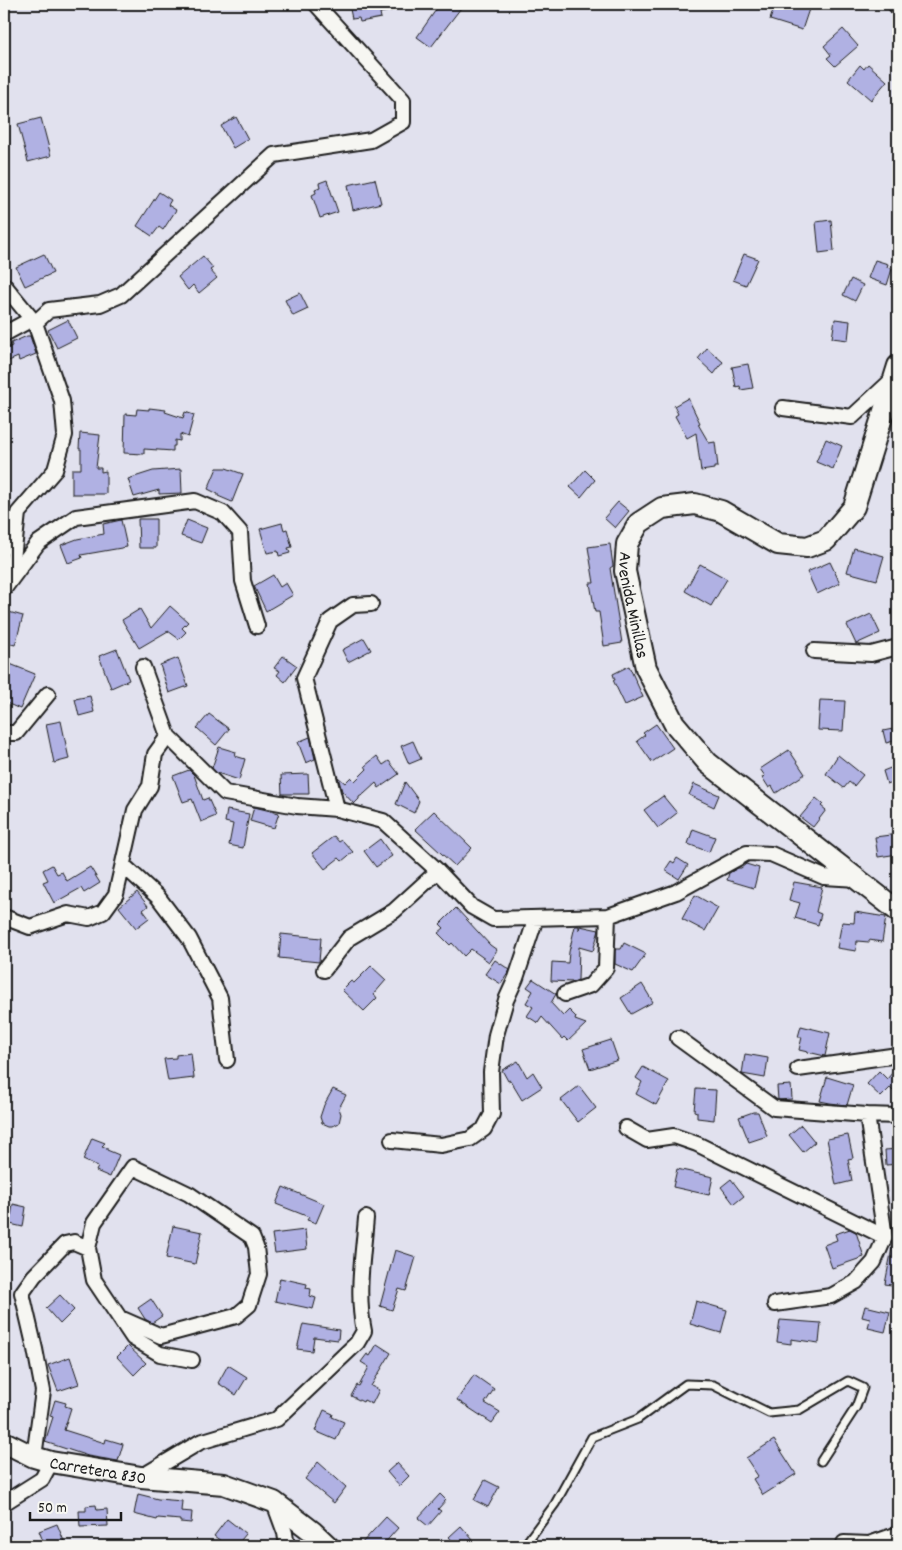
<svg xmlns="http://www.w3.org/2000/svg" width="902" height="1550" font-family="Dekko,sans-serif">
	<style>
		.building { fill: #b0b1e3; stroke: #1c1c1c }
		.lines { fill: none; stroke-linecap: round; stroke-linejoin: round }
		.lane-casing { stroke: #1c1c1c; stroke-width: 11 }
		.street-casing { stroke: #1c1c1c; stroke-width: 18 }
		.secondary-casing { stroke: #1c1c1c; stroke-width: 24 }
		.lane { stroke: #f6f6f2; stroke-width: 7 }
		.street { stroke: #f6f6f2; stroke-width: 14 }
		.secondary { stroke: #f6f6f2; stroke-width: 20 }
		.labels { text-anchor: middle; stroke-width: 5; stroke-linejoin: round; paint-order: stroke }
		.street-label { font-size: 18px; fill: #1c1c1c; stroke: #f6f6f2 }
	</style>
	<rect width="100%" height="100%" fill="#e1e1ee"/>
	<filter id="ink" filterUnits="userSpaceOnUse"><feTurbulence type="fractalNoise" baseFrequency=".02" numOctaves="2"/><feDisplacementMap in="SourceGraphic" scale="10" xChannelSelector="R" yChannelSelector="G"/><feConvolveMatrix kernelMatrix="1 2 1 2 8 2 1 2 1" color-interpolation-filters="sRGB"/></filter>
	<g filter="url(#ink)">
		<path class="building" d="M349 4H404V8L380 13 381 18 360 22 359 18 352 19Z
			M440 4H464L431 47 417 37Z
			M775 4H792L809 9 802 30 770 20Z
			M843 29 858 46 835 66 827 58 831 55 824 46Z
			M868 64 887 81 871 100 848 80 860 65 864 69Z
			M236 117 248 139 233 148 221 126Z
			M41 118 51 156 28 162 18 124Z
			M375 179 381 203 353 210 348 185Z
			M327 180 338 212 320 218 312 195 316 193 315 189 320 187 319 183Z
			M159 192 171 200 168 205 176 210 163 230 159 227 152 236 137 226Z
			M831 220 834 251 819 253 816 222Z
			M44 254 53 273 25 286 16 267Z
			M744 254 758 259 746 285 733 280Z
			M203 256 213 268 210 270 217 278 199 293 193 285 188 290 178 277Z
			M875 260 888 264 887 267 892 269 887 285 868 278Z
			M851 279 863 285 855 301 843 295Z
			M300 293 308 309 293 316 285 300Z
			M835 319 850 321 848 340 832 338Z
			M68 320 77 338 57 348 48 330Z
			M27 336H30L36 354 19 361 18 357 4 363V349L12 346 11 343Z
			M707 348 723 362 714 374 698 359Z
			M748 364 753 388 741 390 740 386 736 387 732 367Z
			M688 398 700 423 698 424 709 443 715 442 718 467H714V469L701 471 696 433 687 438 675 416 678 414 674 406Z
			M149 408 166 410 165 412 183 418 185 412 194 415 188 437 180 434V441L175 440V446H173V451L144 449V454L124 453 125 414 136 415 137 409 149 410Z
			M80 433 100 435 96 468H101V472L106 471V494H72V469H81V449H79Z
			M826 439 842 446 833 469 816 462Z
			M217 468H226L243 474 232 502 218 496V494L208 489Z
			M181 469 182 493 159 494V490L134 497 128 479 153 471Z
			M585 470 595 480 581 497 570 487Z
			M618 502 629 511 615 528 604 518Z
			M138 519H156V548H139Z
			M121 520 127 547 81 555 82 558 68 563 61 545 77 539 104 534 103 524Z
			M187 520 207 528 201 543 181 536Z
			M282 523 284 530 287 529 292 547 288 548 290 553 279 556 278 551 267 553 260 529Z
			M610 544 613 566 610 568 622 643 604 646 599 612H595L590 583H594L588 547Z
			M854 548 884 556 877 580 847 572Z
			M830 562 840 583 817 594 807 572Z
			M700 564 727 579 711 606 685 591Z
			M273 575 280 587 286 583 293 595 266 611 254 586Z
			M170 606 188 622 182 628 186 632 179 639 168 631 139 648 122 620 140 609 151 628Z
			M5 611 23 616 15 645 4 642V617Z
			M871 614 880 633 856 644 847 625Z
			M364 638 371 650 348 662 342 650Z
			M117 649 129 680 111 688 99 656Z
			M283 656 297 666 285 682 277 675 280 671 274 668Z
			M178 658 188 686 169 693 160 665Z
			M10 664 35 674 20 709 4 702V678Z
			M629 666 643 697 625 705 613 680H615L613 674Z
			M90 696 94 712 79 716 75 699Z
			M820 700 845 701 843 731 818 730Z
			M209 714 229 729 216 745 197 728Z
			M61 721 69 759 54 763 46 724Z
			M656 724 673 748 652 762 637 741 645 735 643 733Z
			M898 728V740L886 743 883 731Z
			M310 737 315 759 306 763 298 742Z
			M413 741 421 759 409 764 401 746Z
			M219 747 236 752 235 756 245 759 239 780 217 773 212 768Z
			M789 750 805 774 776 793 772 786 769 788 762 777 765 776 760 769Z
			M838 755 863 775 854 786 849 782 844 788 826 774Z
			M377 756 383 765 389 761 399 774 379 788 376 783 364 794 359 797V799L354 804 342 791 338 777 345 783 351 777 355 781 367 769 365 766Z
			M898 765V780L887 784 883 771Z
			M189 770 194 775 203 800 208 798 216 816 201 822 192 799 183 802 173 776Z
			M308 774 309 794H282L281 775Z
			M405 782 419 801 414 813 396 804Z
			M694 784 719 795 714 807 689 795Z
			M663 796 677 813 658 828 644 810Z
			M816 798 823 804 821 806 826 810 813 827 800 817Z
			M254 807 279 813 274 828 250 821Z
			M227 810 249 814 243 848 229 845 233 824 225 822Z
			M434 811 472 848 455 866 415 829Z
			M693 829 715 837 709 852 688 844Z
			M898 834V854L878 857 875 837Z
			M334 836 339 842 342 840 353 852 342 861 339 858 325 869 312 853Z
			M380 839 392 856 376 867 364 851Z
			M677 858 688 865 679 879 665 870 671 861 674 863Z
			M746 864 759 868 754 888 727 880 729 873 738 868H741Z
			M52 865 57 874 62 872 67 881 90 867 100 883 84 893 81 888 54 903 43 882 48 880 43 870Z
			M794 882 822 887 816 912 821 914 818 925 795 918 800 903 789 900Z
			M137 892 148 906 143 910 149 918 136 928 119 907Z
			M695 895 718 908 705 931 682 919Z
			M456 908 490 945 497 950 489 962 471 949 464 956 452 943 450 945 438 933 444 928 440 924Z
			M855 912 886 917 882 942 869 940V942L857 941 856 951 837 948 842 922 854 923Z
			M575 926H579V930L580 926 599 930 593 951 579 947 578 980 573 982 551 981 552 962 568 963 569 952Z
			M281 934 321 938 319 962 279 958Z
			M624 943 646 954 633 972 615 964V950L616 949H621Z
			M495 960 510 970 501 984 485 974Z
			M371 966 386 980 374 994 377 998 364 1011 342 990 351 981 354 983Z
			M533 979 556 994 551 1003 563 1016 569 1010 576 1017 575 1020 586 1024 568 1041 564 1037 562 1039 542 1017 538 1023 527 1016 533 1007 526 1003 533 991 527 987Z
			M642 984 653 1002 631 1014 621 998Z
			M801 1026 830 1033 825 1056 799 1050 802 1037H798Z
			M611 1040 618 1060 590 1069 583 1049Z
			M191 1053 194 1078 168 1081 164 1059 176 1058V1055Z
			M745 1054 768 1058 765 1078 742 1074Z
			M518 1061 527 1077 533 1072 542 1087 522 1100 510 1080 508 1081 502 1070Z
			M643 1067 669 1081 656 1105 636 1094 642 1082 636 1078Z
			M879 1071 887 1079 893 1072 898 1078V1096L890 1088 881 1097 867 1084Z
			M827 1077 853 1085 847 1105 830 1103 820 1101Z
			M791 1085 792 1099 778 1100 777 1086Z
			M579 1086 596 1108 578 1122 561 1100Z
			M333 1089 346 1095 339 1108 341 1114 339 1123 333 1126H329L322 1123 320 1117 324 1105Z
			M696 1089 716 1090 714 1120 697 1118V1112L694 1111Z
			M753 1112H758L767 1136 749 1142 739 1117Z
			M801 1125 815 1142 803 1152 789 1135Z
			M848 1135 853 1158 848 1159 852 1181 836 1185 827 1139Z
			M92 1138 105 1143 102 1146 107 1148V1150L119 1155 110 1177 96 1171 98 1167 83 1160Z
			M898 1149V1164L886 1165 885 1150Z
			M677 1169 713 1177 709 1195 673 1187Z
			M731 1179 744 1196 734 1204 721 1187Z
			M283 1187 324 1204 316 1223 307 1220 309 1217 276 1204Z
			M13 1204 26 1207 23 1227 10 1224Z
			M173 1226 202 1232 195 1264 166 1258Z
			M850 1229 856 1232 864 1257 832 1268 824 1245 837 1240 835 1234Z
			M305 1230 307 1249 275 1253 272 1234Z
			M894 1238H898V1286L885 1284Z
			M395 1250 416 1257 406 1291 399 1289 392 1310 380 1306Z
			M280 1278 307 1284 306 1288 311 1289 310 1296 316 1298 313 1309 275 1301Z
			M60 1295 74 1310 60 1324 46 1308Z
			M151 1299 162 1316 152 1323 145 1319 138 1308Z
			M696 1301 727 1310 721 1333 690 1324Z
			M865 1306 890 1312 885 1332 868 1328 870 1319 862 1317Z
			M780 1320 821 1323 819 1343 791 1339V1344L777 1342Z
			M303 1324 339 1330 338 1340 314 1337 312 1351 297 1349Z
			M377 1344 391 1353 371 1386 379 1390 372 1404 364 1400 363 1402 351 1396 357 1385 359 1386 369 1367 361 1362 367 1354 370 1356Z
			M128 1346 146 1363 134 1375 117 1357Z
			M70 1357 79 1384 58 1391 48 1365Z
			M228 1365 247 1377 236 1395 218 1383Z
			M474 1375 494 1389 485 1403 500 1412 492 1423 457 1400Z
			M55 1400 66 1403 65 1406 71 1408 64 1430 105 1443 106 1439 123 1444 118 1461 88 1456 45 1442 53 1417 50 1416Z
			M324 1410 333 1414 332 1417 344 1422 336 1440 315 1431Z
			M774 1440 796 1474 763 1495 753 1479 758 1476 746 1458Z
			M318 1462 346 1487 334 1503 305 1479Z
			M397 1463 409 1476 399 1486 387 1472Z
			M485 1480 499 1487 488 1507 474 1500Z
			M138 1494 158 1499 182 1501 181 1511 192 1512 191 1523 180 1522V1520L158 1518 157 1520 134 1514Z
			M440 1494 446 1500 438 1509 441 1511 428 1526 418 1518Z
			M96 1505 97 1510 107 1509 108 1526 80 1527 79 1511H86V1506Z
			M386 1517 398 1528 382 1546H359Z
			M227 1519 246 1534 237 1545 233 1542 230 1546H228L214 1536Z
			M57 1524 66 1546H45L39 1531Z
			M461 1526 473 1540 466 1546H457L449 1537Z"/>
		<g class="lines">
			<g class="lane-casing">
				<path id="lane" d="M524 1546 555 1504 592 1437 638 1419 686 1384 713 1385 769 1413 799 1410 848 1381 863 1388 856 1407 821 1461"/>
			</g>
			<g class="street-casing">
				<path id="street" d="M895 4 898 8
					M4 285 35 323 62 401 65 435 55 470 18 513 11 578
					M35 323 49 310 100 304 121 295 274 155 371 140 403 122V100L316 4
					M4 334 32 319
					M783 408 852 417 892 380
					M4 589 38 543 76 517 195 501 223 513 240 532 243 581 257 626
					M814 651 871 654 898 647
					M143 667 168 736 225 793 297 806 337 809 383 821 438 871 472 907 493 919 608 916 676 892 747 853 771 854 824 877 857 879
					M4 733H16L48 694
					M337 809 304 678 330 621 353 605 371 604
					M123 865 158 897 189 938 220 998 227 1060
					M4 917 30 927 68 914 89 918 103 912 116 894 135 810 150 786 155 754 168 736
					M324 970 349 938 394 911 438 871
					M565 994 591 985 606 968 608 916
					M678 1038 774 1108 867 1115 898 1116
					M798 1069 898 1055
					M626 1128 647 1140 674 1136 697 1144 885 1237
					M392 1140 441 1145 470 1139 484 1129 492 1114 491 1072 496 1035 506 1000 516 978 536 918
					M775 1304 831 1296 856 1282 874 1262 885 1237 867 1115
					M120 1318 161 1336 236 1316 249 1305 259 1274 256 1247 252 1237 189 1194 133 1167 94 1223 88 1248 94 1280 133 1338 160 1354 192 1360
					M34 1457 43 1391 35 1349 22 1293 34 1276 65 1244 74 1242 88 1248
					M141 1477 200 1442 277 1419 357 1343 364 1331C356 1293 363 1256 366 1218
					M4 1503 42 1479 51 1462
					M274 1503 285 1533 287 1546
					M844 1543 869 1544 898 1534"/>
			</g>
			<g class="secondary-casing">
				<g id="secondary">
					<path id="s1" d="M898 366 854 507 826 540 807 547 778 544 721 511 695 504 662 508 639 523 627 544 625 571 646 668 674 723 708 763 898 911"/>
					<path id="s2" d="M4 1442 34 1457 51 1462 141 1477 224 1484 274 1502 313 1532 328 1546"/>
				</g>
			</g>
			<use href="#lane" class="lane"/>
			<use href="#street" class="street"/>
			<use href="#secondary" class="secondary"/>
		</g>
	</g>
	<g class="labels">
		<g class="street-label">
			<text dy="6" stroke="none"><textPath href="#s1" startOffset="480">Avenida Minillas</textPath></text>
			<text dy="6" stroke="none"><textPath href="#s2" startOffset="99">Carretera 830</textPath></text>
		</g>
	</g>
	<rect width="902" height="1550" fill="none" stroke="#f6f6f2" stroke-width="20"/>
	<rect x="10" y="10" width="882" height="1530" fill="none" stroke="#1c1c1c" stroke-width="2" filter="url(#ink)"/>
	<path d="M30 1512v8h91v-8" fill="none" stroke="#1c1c1c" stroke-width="2.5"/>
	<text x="38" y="1512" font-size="15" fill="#1c1c1c" stroke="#f6f6f2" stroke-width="4" paint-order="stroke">50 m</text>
</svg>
